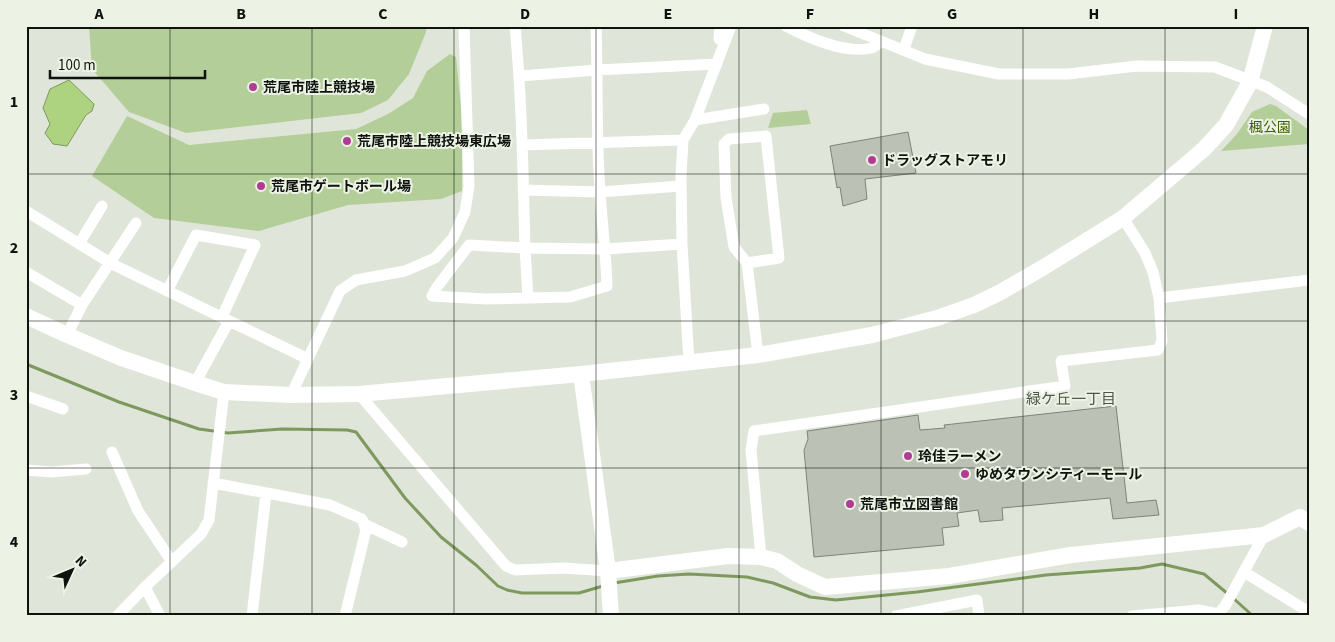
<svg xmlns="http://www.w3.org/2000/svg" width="1335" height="642" font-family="'Source Sans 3','Noto Sans JP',sans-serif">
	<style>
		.green { fill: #b4ce99 }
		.water { fill: #add381; stroke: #7e995e }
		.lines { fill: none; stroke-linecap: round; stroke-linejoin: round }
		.stream { stroke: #7e995e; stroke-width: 3 }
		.building { fill: #bbc2b5; stroke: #7e8478 }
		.street { stroke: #fff; stroke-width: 11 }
		.secondary { stroke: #fff; stroke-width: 16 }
		.grid { fill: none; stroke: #0f120d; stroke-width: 1; stroke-opacity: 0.55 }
		.poi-dot { fill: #b13c94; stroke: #ecf3e5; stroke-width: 2 }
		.labels { text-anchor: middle; stroke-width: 4; stroke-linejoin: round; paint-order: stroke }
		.poi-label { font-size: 14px; font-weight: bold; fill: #0f120d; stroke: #ecf3e5; text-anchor: start }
		.park-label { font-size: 14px; fill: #3f6002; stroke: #ecf3e5 }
		.neighbourhood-label { font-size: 15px; fill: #4f5549; stroke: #ecf3e5 }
		.neatline { fill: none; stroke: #0f120d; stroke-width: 2 }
		.grid-label { font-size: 16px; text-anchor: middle; font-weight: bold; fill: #0f120d }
	</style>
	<rect width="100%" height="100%" fill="#dfe5d8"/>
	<path class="green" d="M89 26H426V32L409 74 388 100 361 113 186 133 129 112 92 69Z
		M450 54 456 57 462 116V191L441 199 348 205 259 231 154 218 92 176 127 116 189 145 356 129 388 114 413 98 427 71Z
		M1270 104 1276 106 1309 130V144L1221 151 1237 134 1252 112Z
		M807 110 811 124 768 128 773 113Z"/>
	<path class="water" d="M69 80 94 104 92 111 86 115 67 146 53 144 45 133 50 124 43 108 50 89Z"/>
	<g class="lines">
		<path class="stream" d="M26 364 119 402 199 429 228 433 282 429 347 430 356 432 405 498 441 537 476 565 498 586 507 590 522 593H579L603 586
			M614 583 658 576 689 574 747 577 773 583 810 597 836 600 917 592 1046 575 1140 568 1162 564 1204 574 1228 594
			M1233 598 1253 616"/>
	</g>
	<path class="building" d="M908 132 916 173 865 179 867 199 843 206 840 187 837 188 830 146Z
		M1116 406 1127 503 1156 500 1159 515 1113 519 1110 498 1002 508 1003 520 980 522 978 510 957 513 959 526 942 528 944 545 814 557 804 450 808 439 807 431 918 415 920 430 945 428 944 425Z"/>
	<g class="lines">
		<path class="street" d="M515 26C522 100 523 174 525 248L606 249 682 244
			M720 26 719 39 725 40
			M786 26C809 38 846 54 871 48 875 47 878 44 881 41
			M844 26 925 59 999 74H1068L1137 66 1215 67 1267 87 1309 114
			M904 49 912 26
			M520 76 597 70 717 64
			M695 120 764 109
			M522 145 683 140
			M523 190 600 192 681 186
			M26 211 112 264 308 359
			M79 244 102 206
			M747 263 779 258 766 136 729 139 724 144 726 198 734 247 747 263 758 355
			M26 272 82 305 67 335
			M167 291 196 235 255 245 222 317
			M528 297 525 248 469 245 437 287 432 296 486 299 570 297 607 286C606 254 602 223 600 191 596 136 598 81 596 26
			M1159 298 1309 280
			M82 305 136 223
			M689 362 682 244 681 176 683 140 695 120 731 26
			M195 383 229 321
			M359 394 506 566 515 570 564 568 608 571
			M291 395 340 291 356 280 405 271 435 258 453 238 465 212 469 186 464 26
			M26 396 63 409
			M112 452 138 511 172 562
			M26 470 52 472 86 469
			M213 483 330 505 362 519 366 530 345 616
			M364 524 402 542
			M761 557 751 450 754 431 1065 386 1061 361 1158 350 1162 341 1159 298 1153 272 1145 253 1123 218
			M1244 572 1309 612
			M145 587 160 616
			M1218 614 1225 606 1264 535
			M117 616 145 587 201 534 209 520 224 392
			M252 616 266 493
			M896 616 977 600 979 616
			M1132 616 1199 610 1218 614"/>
		<path class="secondary" d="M26 316 67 335 121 358 195 383 224 392 291 395 359 394 581 374 758 355 872 335 937 318 974 305 999 293 1044 267 1123 218 1204 149 1226 125 1250 82 1265 26
			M581 374 608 571 611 616
			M608 571 728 556 761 557 777 561 797 574 825 587 949 576 1071 555 1264 535 1300 517 1309 523"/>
	</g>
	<path class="grid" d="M170 26V616M312 26V616M454 26V616M596 26V616M739 26V616M881 26V616M1023 26V616M1165 26V616M26 174H1309M26 321H1309M26 468H1309"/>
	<g class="poi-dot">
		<circle cx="253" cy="87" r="5"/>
		<circle cx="347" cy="141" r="5"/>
		<circle cx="872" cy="160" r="5"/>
		<circle cx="261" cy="186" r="5"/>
		<circle cx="908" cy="456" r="5"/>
		<circle cx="965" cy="474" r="5"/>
		<circle cx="850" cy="504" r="5"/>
	</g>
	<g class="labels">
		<g class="poi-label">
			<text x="263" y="92">荒尾市陸上競技場</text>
			<text x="357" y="146">荒尾市陸上競技場東広場</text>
			<text x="882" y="165">ドラッグストアモリ</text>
			<text x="271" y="191">荒尾市ゲートボール場</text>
			<text x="918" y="461">玲佳ラーメン</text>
			<text x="975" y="479">ゆめタウンシティーモール</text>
			<text x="860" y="509">荒尾市立図書館</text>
		</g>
		<g class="park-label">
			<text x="1270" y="132">楓公園</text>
		</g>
		<g class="neighbourhood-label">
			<text x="1071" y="404">緑ケ丘一丁目</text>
		</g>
	</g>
	<rect width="1335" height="642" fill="none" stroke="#ecf3e5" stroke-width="55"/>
	<g transform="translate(72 570) rotate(46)" stroke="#ecf3e5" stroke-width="4" paint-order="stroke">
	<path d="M0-4L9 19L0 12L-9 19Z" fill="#0f120d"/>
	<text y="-8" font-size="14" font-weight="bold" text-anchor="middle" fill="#0f120d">N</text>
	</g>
	<path d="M50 70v8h155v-8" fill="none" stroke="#0f120d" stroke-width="2.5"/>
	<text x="58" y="70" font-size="15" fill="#0f120d" stroke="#ecf3e5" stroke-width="4" paint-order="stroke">100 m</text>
	<rect x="28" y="28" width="1280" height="586" class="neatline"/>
	<g class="grid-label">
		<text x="99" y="19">A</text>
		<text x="241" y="19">B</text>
		<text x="383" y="19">C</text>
		<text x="525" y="19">D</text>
		<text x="668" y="19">E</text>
		<text x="810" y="19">F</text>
		<text x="952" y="19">G</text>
		<text x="1094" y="19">H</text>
		<text x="1236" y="19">I</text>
		<text x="14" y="107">1</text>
		<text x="14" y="253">2</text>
		<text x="14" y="400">3</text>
		<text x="14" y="547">4</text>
	</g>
</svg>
